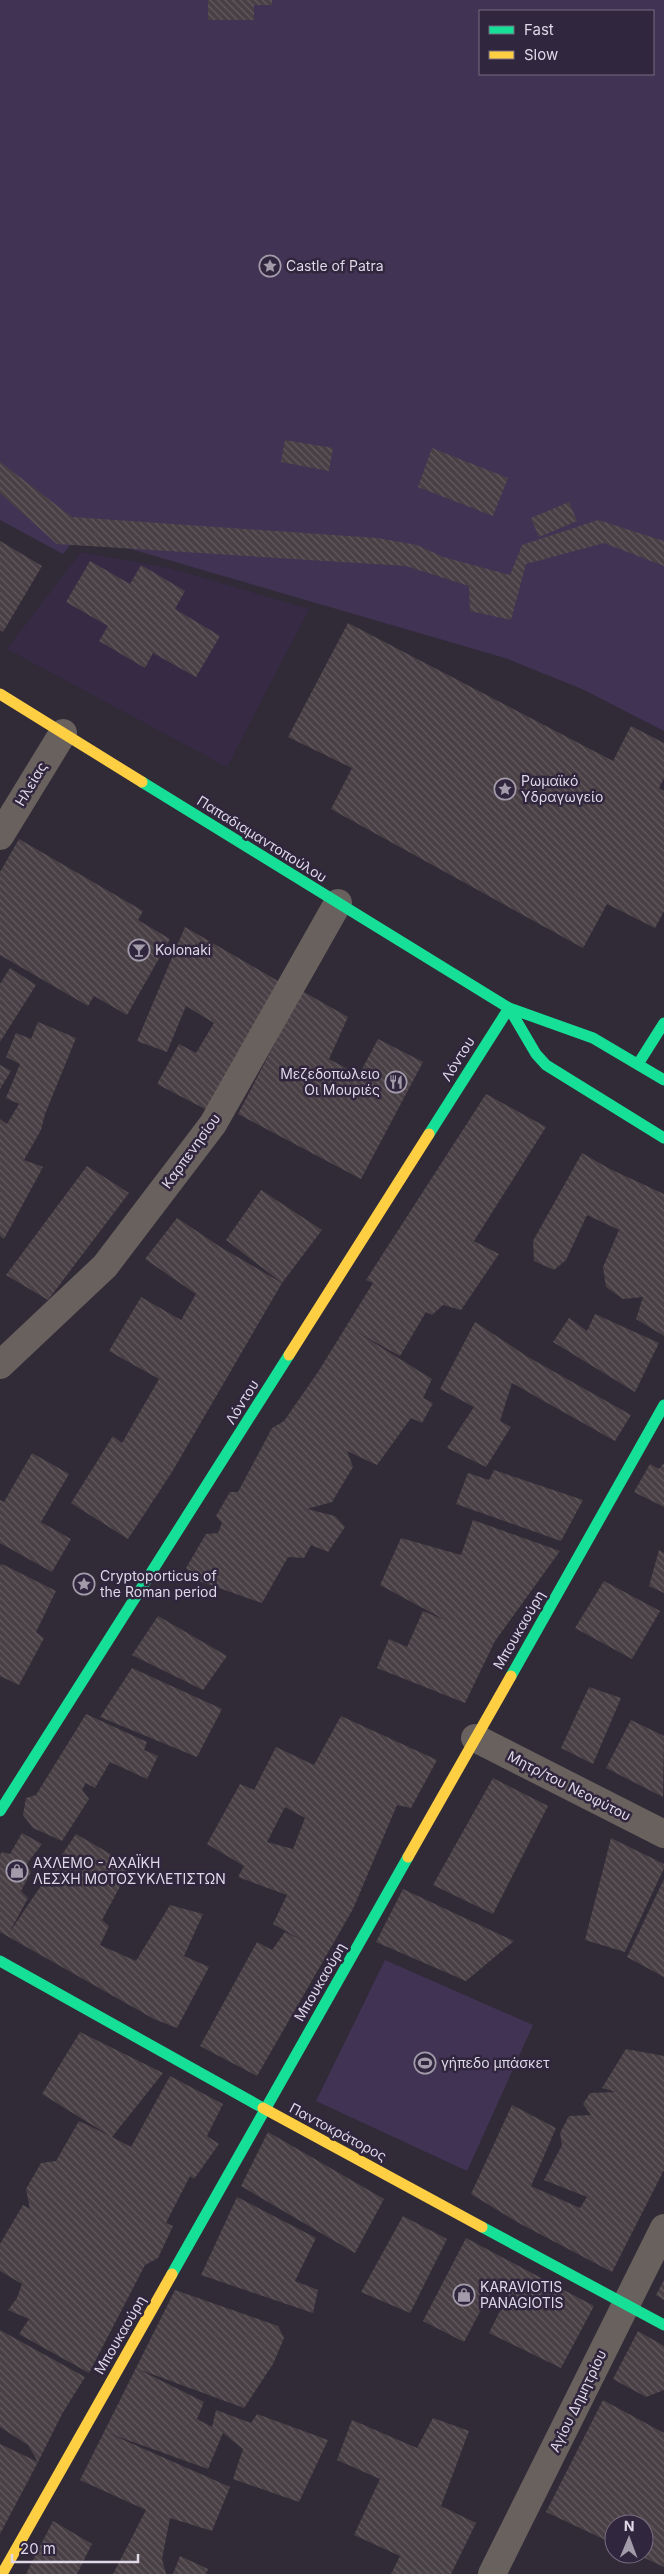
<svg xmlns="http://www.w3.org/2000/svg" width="664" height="2574" font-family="Inter,sans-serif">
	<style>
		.built { fill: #362a45 }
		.green { fill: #413354; fill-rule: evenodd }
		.building { fill: url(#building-back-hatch); fill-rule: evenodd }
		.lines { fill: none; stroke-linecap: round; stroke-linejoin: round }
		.street { stroke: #68615e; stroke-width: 28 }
		.fast { stroke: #16e098; stroke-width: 11 }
		.slow { stroke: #ffcf43; stroke-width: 11 }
		.labels { text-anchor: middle; stroke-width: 5; stroke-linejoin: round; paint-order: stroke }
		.poi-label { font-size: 14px; fill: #ded8e7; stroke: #30263d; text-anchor: start }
		.street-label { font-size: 14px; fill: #ded8e7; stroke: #30263d }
	</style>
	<defs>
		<pattern id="building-back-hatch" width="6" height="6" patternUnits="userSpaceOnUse" patternTransform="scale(1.25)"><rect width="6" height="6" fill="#484044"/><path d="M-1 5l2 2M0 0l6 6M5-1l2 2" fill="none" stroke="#625b5f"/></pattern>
	</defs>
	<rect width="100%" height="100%" fill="#312b38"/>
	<path class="built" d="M81 552 169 568 309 609 227 767 7 649Z"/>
	<path class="green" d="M0 0H664V731L582 689 505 658 79 534 63 554 0 520ZM480 11H653V74H480Z
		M385 1960 533 2025 467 2171 316 2101Z"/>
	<path class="building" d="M208 0H272V5H254V20H208Z
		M285 440 333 448 329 471 281 462Z
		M432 448 508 478 493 516 418 487Z
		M0 462 72 517 377 538 417 545 443 557 510 575 522 545 598 520 664 541V566L604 543 526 564 511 620 470 611 469 586 406 566 57 544 0 493Z
		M569 502 577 521 539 537 531 518Z
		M0 541 42 566 3 632 0 630Z
		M90 561 130 584 141 565 185 591 175 609 220 636 196 677 153 653 145 668 99 641 108 626 66 602Z
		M348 623 613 761 631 726 664 743V778L659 788 664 791V911L655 928 607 904 583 948 331 809 352 768 288 737Z
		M19 839 143 911 138 920 170 939 127 1015 94 996 88 1006 0 955V872Z
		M185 927 278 981 207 1110 157 1084 179 1044 196 1053 214 1023 186 1006 167 1052 137 1041Z
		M10 968 36 985 0 1042V984Z
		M302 991 348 1017 329 1059 359 1075 378 1039 423 1062 361 1179 238 1114Z
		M38 1022 76 1038 45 1114 41 1130 24 1160 43 1167 4 1239 0 1236V1119L7 1124 19 1104 6 1098 20 1064 6 1057 16 1033 31 1039Z
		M0 1065 11 1071 0 1089Z
		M486 1094 546 1127 474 1241 499 1254 461 1310 443 1305 432 1315 426 1312 400 1356 355 1331 432 1379 423 1398 433 1403 422 1423 411 1418 377 1465 347 1451 353 1467 332 1502 307 1509 335 1516 345 1527 328 1552 311 1545 304 1558 288 1557 262 1603 199 1581 186 1568 206 1534 218 1533 222 1523 216 1516 230 1492H238L272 1428 284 1421 318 1372 373 1283 366 1280Z
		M582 1153 610 1169 664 1194V1336L636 1319 643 1297 623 1299 606 1287 603 1267 619 1230 587 1215 566 1260 554 1270 534 1261 533 1241Z
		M87 1166 129 1193 48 1300 6 1275Z
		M261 1190 322 1230 282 1283 226 1240Z
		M177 1218 222 1248 282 1283 172 1472 128 1539 71 1503 113 1436 122 1443 159 1379 109 1351 141 1297 181 1320 196 1294 145 1259Z
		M595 1314 659 1343 635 1392 553 1342 569 1318 587 1331Z
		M475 1322 528 1357 631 1415 615 1441 512 1383 500 1421 511 1427 486 1467 447 1448 474 1407 440 1389Z
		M32 1453 69 1474 41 1522 71 1539 52 1572 0 1543V1500L4 1502Z
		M664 1463V1507L634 1492 650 1464 659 1469Z
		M494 1470 583 1500 561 1541 456 1504 468 1473 489 1480Z
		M473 1520 560 1551 495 1641 465 1703 377 1668 389 1639 407 1647 423 1611 445 1620 380 1585 401 1538 461 1555Z
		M659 1550 664 1553V1593L649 1586Z
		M2 1564 56 1591 36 1632 44 1638 19 1685 0 1676V1565Z
		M604 1581 660 1611 632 1659 575 1628Z
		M158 1616 227 1656 203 1690 132 1655Z
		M132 1668 222 1709 197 1757 100 1717Z
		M589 1687 621 1698 593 1764 561 1748Z
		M86 1714 147 1742 144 1750 158 1756 147 1779 110 1762 95 1788 86 1783 82 1790 89 1799 62 1841 33 1828 23 1815 26 1798 36 1795Z
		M341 1716 437 1760 411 1808 397 1805 353 1909 257 2076 200 2046 257 1942 272 1950 285 1932 307 1943 273 1924 287 1895 238 1877 244 1866 207 1844 240 1784 254 1790 276 1747 314 1765ZM285 1807 305 1818 293 1849 267 1842Z
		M631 1720 664 1736 663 1797 606 1768Z
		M493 1778 548 1806 493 1914 433 1885Z
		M22 1833 42 1844 26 1865 31 1872 21 1891 28 1898 9 1933 76 1834 131 1866 102 1920 109 1926 100 1945 136 1961 170 1905 203 1914 184 1956 209 1967 177 2028 154 2019 0 1932V1855L2 1852 10 1854Z
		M611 1838 664 1864V1868L625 1952 585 1940Z
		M664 1879V1977L627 1957Z
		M403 1889 514 1941 466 1981 376 1942Z
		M80 2032 163 2073 112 2137 131 2147 170 2076 223 2104 207 2136 219 2144 194 2179 190 2176 166 2223 173 2226 158 2258 145 2265 89 2373 19 2334 29 2319 8 2310 17 2298 22 2284 0 2271V2244L23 2205 30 2209 26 2189 41 2163 56 2161 79 2121 110 2136 42 2094Z
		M626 2049 664 2056V2170L612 2272 517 2222 471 2194 512 2105 556 2128 531 2186 580 2208 587 2197 544 2180 562 2145 560 2133 569 2116 591 2115 583 2104 590 2093 616 2092 602 2088Z
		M268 2132 384 2199 355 2253 241 2186Z
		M237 2197 316 2238 295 2281 318 2290 313 2313 201 2275Z
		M403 2216 447 2239 410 2313 361 2292Z
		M466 2238 594 2306 561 2368 489 2333 515 2281 508 2293 492 2289 464 2342 423 2321Z
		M664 2280V2300L656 2295Z
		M175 2290 278 2326 284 2338 273 2364 244 2408 138 2369 204 2402 197 2419 212 2427 216 2410 251 2423 257 2414 328 2440 299 2502 233 2479 243 2449 223 2433 208 2469 108 2433 230 2487 212 2531 170 2518 162 2559 166 2574H113L146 2510 80 2480Z
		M0 2330 85 2377 62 2414 38 2462 28 2445 0 2427Z
		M638 2331 664 2346V2390L646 2397 613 2379Z
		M603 2400 664 2433V2567L636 2554H644V2524H614V2544L546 2512Z
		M433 2418 469 2431 441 2506 476 2523 451 2574H391L400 2556 354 2535 380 2479 337 2460 352 2420 417 2448Z
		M0 2444 38 2462 0 2534Z
		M53 2521 92 2544 77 2574H26Z
		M180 2556 208 2569 206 2574H173Z"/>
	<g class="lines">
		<path class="street" d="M0 836 63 733
			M0 1365 105 1266 213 1124 338 903
			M475 1738 664 1834
			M492 2574 664 2228"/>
		<path class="fast" d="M142 782 509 1008 593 1038 664 1080
			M509 1008 536 1054 546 1065 664 1138
			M638 1064 664 1023
			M429 1134 509 1008
			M511 1676 664 1405
			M0 1811 289 1355
			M0 1961 263 2108
			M482 2227 664 2325
			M172 2274 408 1857"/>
		<path class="slow" d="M0 694 142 782
			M289 1355 429 1134
			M408 1857 511 1676
			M263 2108 482 2227
			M2 2574 172 2274"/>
	</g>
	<defs>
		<g id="sight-ring" transform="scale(1.125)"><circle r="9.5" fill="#30263d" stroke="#a19baa" stroke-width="1.5"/><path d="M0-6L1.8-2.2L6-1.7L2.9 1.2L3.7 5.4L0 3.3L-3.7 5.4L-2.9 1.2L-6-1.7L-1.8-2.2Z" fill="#a19baa"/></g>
		<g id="bar-ring" transform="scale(1.125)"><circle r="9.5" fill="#30263d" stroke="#a19baa" stroke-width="1.5"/><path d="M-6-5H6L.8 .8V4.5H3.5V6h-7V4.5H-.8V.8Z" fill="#a19baa"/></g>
		<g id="restaurant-ring" transform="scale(1.125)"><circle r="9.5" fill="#30263d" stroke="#a19baa" stroke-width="1.5"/><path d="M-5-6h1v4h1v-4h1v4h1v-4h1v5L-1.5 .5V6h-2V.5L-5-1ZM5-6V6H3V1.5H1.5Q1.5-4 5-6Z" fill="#a19baa"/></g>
		<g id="shop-ring" transform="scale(1.125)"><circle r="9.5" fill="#30263d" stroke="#a19baa" stroke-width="1.5"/><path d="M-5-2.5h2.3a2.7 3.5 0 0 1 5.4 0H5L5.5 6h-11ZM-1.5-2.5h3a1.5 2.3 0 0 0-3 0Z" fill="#a19baa"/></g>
		<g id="stadium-ring" transform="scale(1.125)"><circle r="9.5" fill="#30263d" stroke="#a19baa" stroke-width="1.5"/><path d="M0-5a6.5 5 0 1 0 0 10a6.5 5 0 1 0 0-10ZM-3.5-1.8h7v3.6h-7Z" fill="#a19baa"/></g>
	</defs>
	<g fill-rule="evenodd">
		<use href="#sight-ring" x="270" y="266"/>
		<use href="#sight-ring" x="505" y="789"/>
		<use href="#bar-ring" x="139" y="950"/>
		<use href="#restaurant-ring" x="396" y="1082"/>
		<use href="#sight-ring" x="84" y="1584"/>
		<use href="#shop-ring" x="17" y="1871"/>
		<use href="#stadium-ring" x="425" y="2063"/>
		<use href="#shop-ring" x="464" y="2295"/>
	</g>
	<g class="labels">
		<g class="poi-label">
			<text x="286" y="271">Castle of Patra</text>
			<text x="521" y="786">Ρωμαϊκό<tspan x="521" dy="16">Υδραγωγείο</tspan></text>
			<text x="155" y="955">Kolonaki</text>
			<text x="380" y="1079" text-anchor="end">Μεζεδοπωλειο<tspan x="380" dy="16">Οι Μουριές</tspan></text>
			<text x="100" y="1581">Cryptoporticus of<tspan x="100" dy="16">the Roman period</tspan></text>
			<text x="33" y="1868">ΑΧΛΕΜΟ - ΑΧΑΪΚΗ<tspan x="33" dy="16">ΛΕΣΧΗ ΜΟΤΟΣΥΚΛΕΤΙΣΤΩΝ</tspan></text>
			<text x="441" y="2068">γήπεδο μπάσκετ</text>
			<text x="480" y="2292">KARAVIOTIS<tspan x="480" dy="16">PANAGIOTIS</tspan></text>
		</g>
		<g class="street-label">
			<text transform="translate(31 784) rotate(-59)" y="5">Ηλείας</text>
			<text transform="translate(262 839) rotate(32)" y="5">Παπαδιαμαντοπούλου</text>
			<text transform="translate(458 1059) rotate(-58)" y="5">Λόντου</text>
			<text transform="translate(191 1151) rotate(-54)" y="5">Καρπενησίου</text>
			<text transform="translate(242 1402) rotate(-58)" y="5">Λόντου</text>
			<text transform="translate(519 1630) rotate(-60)" y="5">Μπουκαούρη</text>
			<text transform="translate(569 1786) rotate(27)" y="5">Μητρ/του Νεοφύτου</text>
			<text transform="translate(320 1982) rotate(-60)" y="5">Μπουκαούρη</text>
			<text transform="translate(338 2132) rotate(28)" y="5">Παντοκράτορος</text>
			<text transform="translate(120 2335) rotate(-60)" y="5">Μπουκαούρη</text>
			<text transform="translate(578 2401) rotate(-64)" y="5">Αγίου Δημητρίου</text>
		</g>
	</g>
	<rect x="479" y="10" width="175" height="65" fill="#30263d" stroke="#766d81"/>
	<rect x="489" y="26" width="25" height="8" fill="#16e098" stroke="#766d81"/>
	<text x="524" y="35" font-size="15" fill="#ded8e7">Fast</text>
	<rect x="489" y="51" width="25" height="8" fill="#ffcf43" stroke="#766d81"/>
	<text x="524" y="60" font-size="15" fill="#ded8e7">Slow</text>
	<g transform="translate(629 2539) rotate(1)"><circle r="24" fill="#30263d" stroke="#766d81"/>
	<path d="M0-4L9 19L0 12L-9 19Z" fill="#a19baa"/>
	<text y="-8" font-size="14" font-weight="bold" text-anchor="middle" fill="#ded8e7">N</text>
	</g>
	<path d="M12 2554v8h126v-8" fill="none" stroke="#ded8e7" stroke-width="2.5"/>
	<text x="20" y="2554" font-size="15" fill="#ded8e7" stroke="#30263d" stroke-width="4" paint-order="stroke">20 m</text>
</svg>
